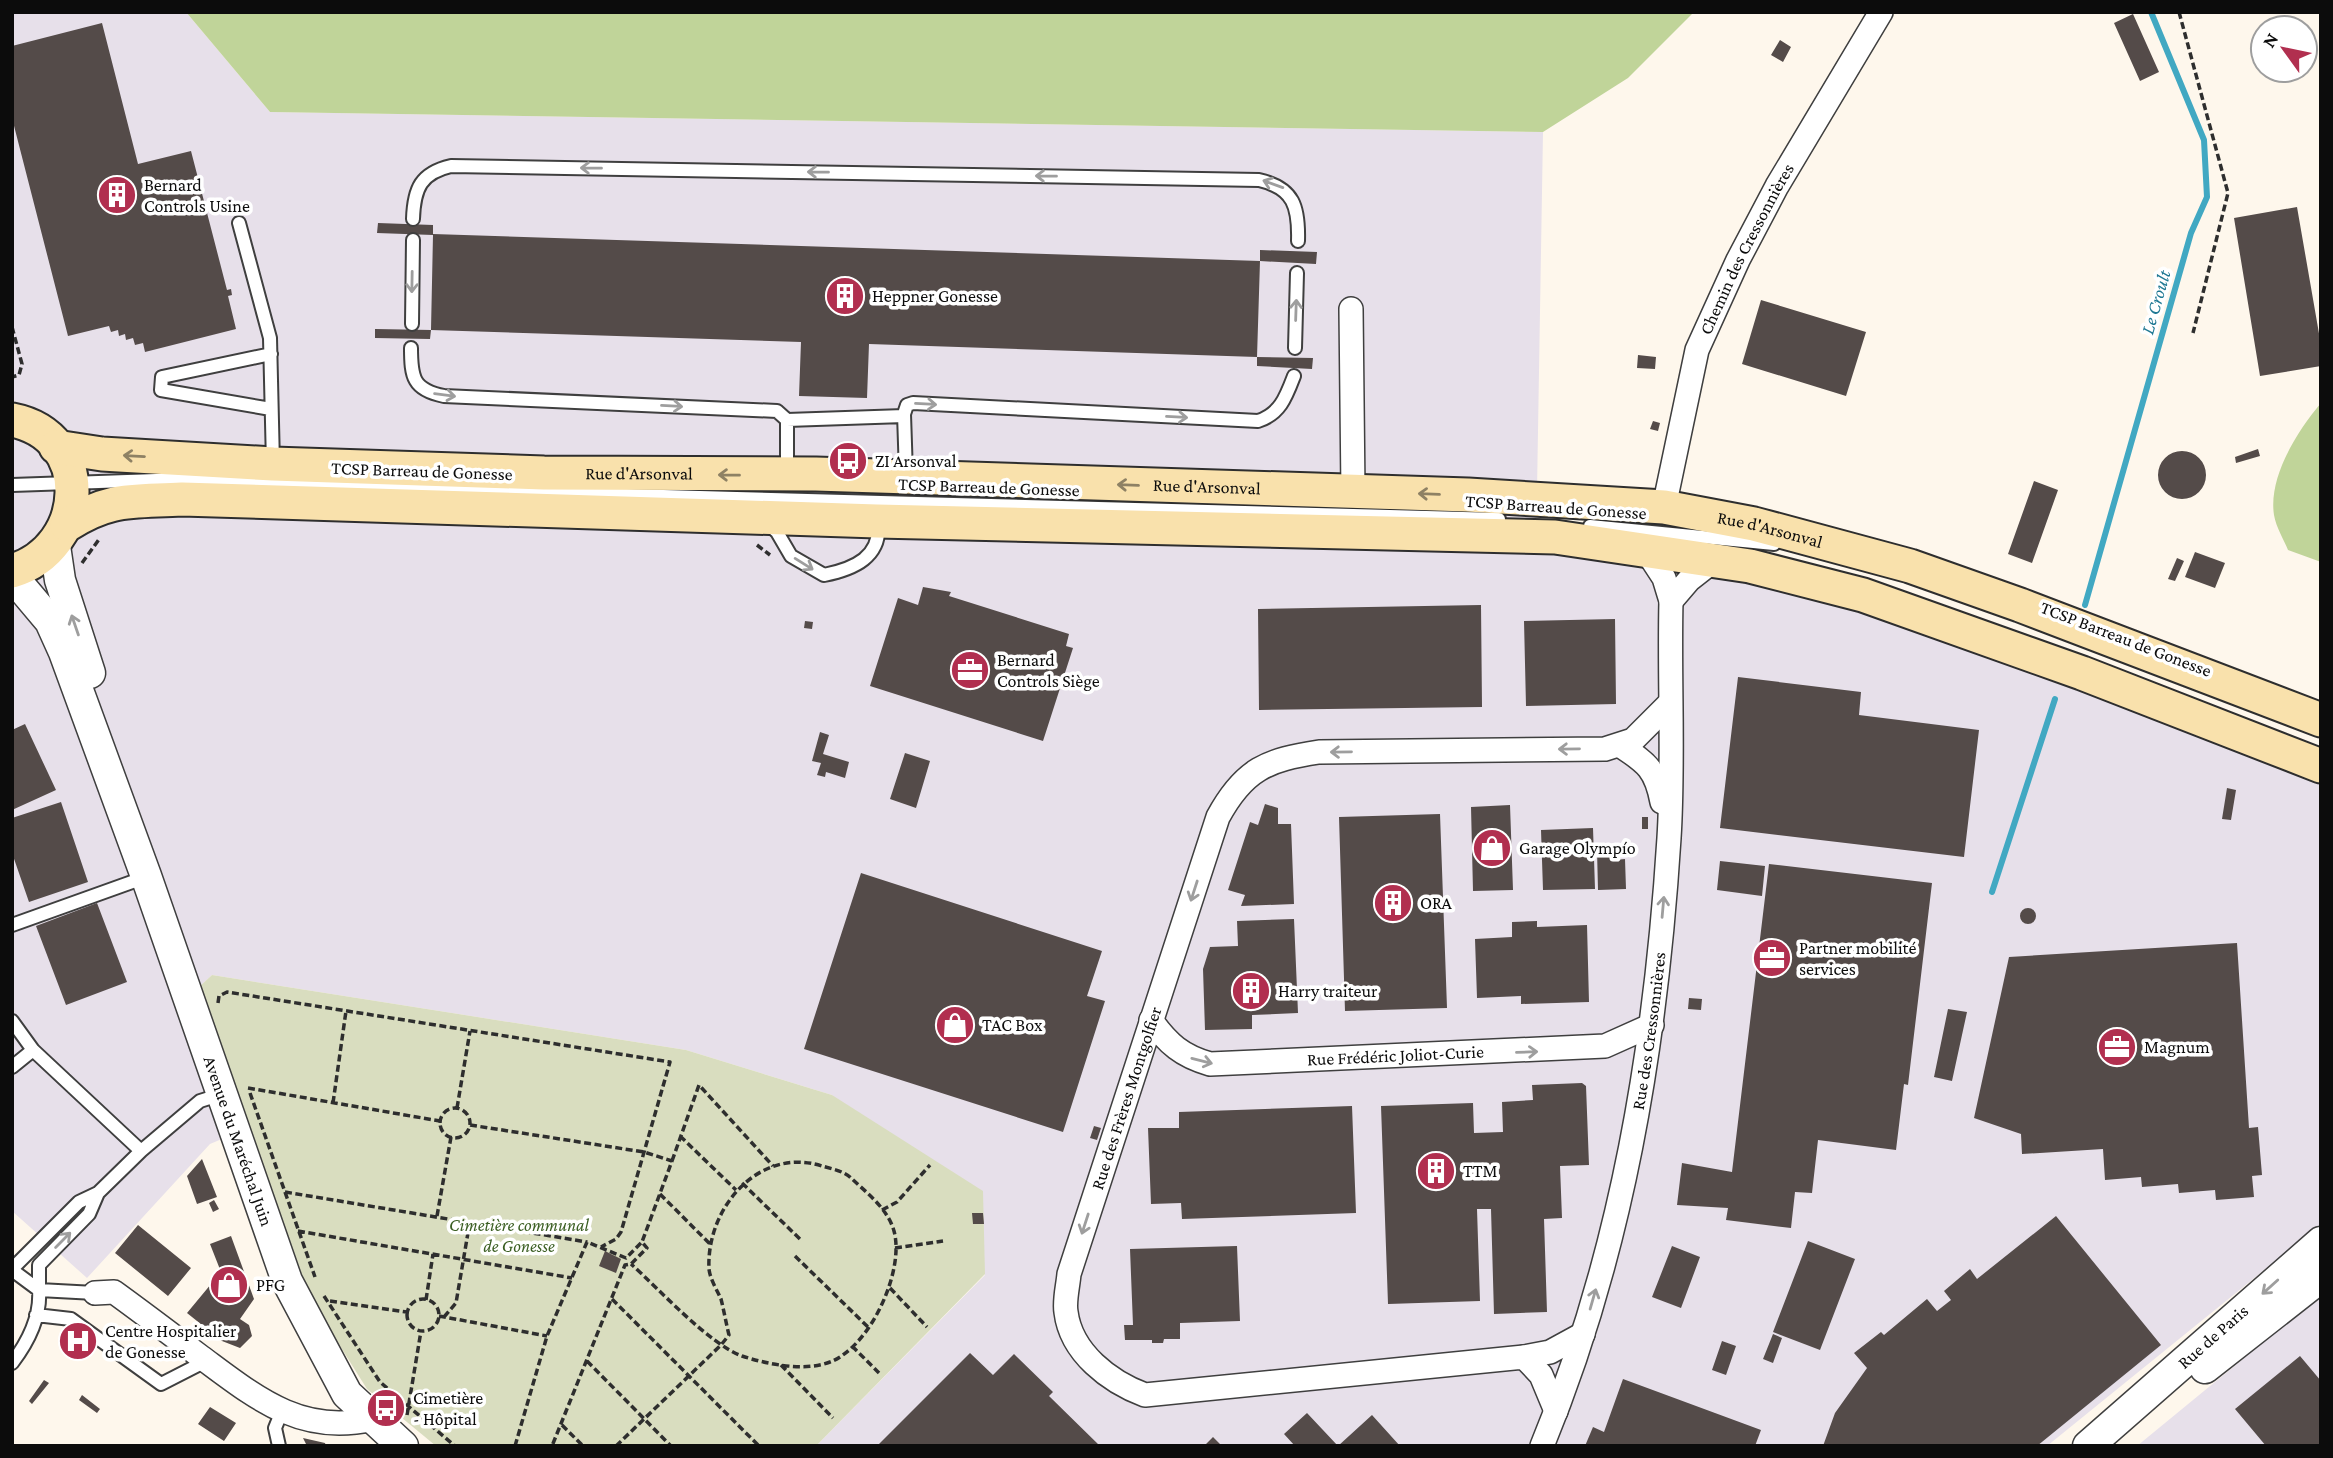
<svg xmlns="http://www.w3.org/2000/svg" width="2333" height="1458" font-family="'Crimson Pro',serif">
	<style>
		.industrial { fill: #e7e0ea }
		.forest { fill: #c0d499 }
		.cemetery { fill: #d9ddbf }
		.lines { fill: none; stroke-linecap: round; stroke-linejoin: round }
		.stream { stroke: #41a8c2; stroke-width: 6 }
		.building { fill: #544b49 }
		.service-casing { stroke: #3f3f3f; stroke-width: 16 }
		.minor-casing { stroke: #3f3f3f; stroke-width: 26 }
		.tertiary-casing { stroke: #3f3f3f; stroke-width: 33 }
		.secondary-casing { stroke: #2e2e2e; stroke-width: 37 }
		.path { stroke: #2e2e2e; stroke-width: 3.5; stroke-dasharray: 7 3.5; stroke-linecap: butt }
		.service { stroke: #fff; stroke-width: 12 }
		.minor { stroke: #fff; stroke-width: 23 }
		.tertiary { stroke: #fff; stroke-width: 30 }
		.secondary { stroke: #f9e1ac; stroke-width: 33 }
		.oneway { stroke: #9e9e9e }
		.oneway2 { stroke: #8e8164 }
		.labels { text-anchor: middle; stroke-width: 7; stroke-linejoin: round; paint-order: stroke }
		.poi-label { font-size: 18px; fill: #0c0c0c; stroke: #fff; text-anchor: start }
		.street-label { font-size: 18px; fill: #0c0c0c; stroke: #fff }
		.park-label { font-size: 18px; font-style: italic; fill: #3a5e22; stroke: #fff }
		.water-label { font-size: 19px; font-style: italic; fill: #1f7893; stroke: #fff }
	</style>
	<rect width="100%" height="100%" fill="#fef7ec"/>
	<path class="industrial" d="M12 12H186L270 112 1543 132 1536 551 1753 581 1867 612 2321 781V1224L2047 1446H816L985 1275 832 1095 686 1050 212 975 199 987 250 1127 210 1144 87 1278 12 1211Z
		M2321 1295V1446H2137Z"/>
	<path class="forest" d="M186 12H1694L1628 78 1543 132 270 112Z
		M2321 403V562L2288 550C2284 540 2276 527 2274 515 2268 477 2298 430 2321 403Z"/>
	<path class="cemetery" d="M212 975 686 1050 832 1095 983 1191 985 1274 816 1446H436L367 1389 311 1300 199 987Z"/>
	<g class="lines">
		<path class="stream" d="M2085 605 2191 233 2207 197 2204 140 2151 12
			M1992 892 2055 699"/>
	</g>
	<path class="building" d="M2133 14 2159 72 2140 81 2114 23Z
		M102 23 138 164 191 151 227 290 231 289 232 295 228 296 236 329 145 352 143 343 135 345 133 338 126 340 125 334 119 336 118 330 111 332 109 326 68 336 12 118V46Z
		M1780 40 1791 47 1783 62 1771 55Z
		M2297 207 2321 345V366L2260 376 2234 218Z
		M378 223 433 225V234L1260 261 1257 357 1313 358 1312 369 1257 366V357L869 344 867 398 799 396 801 342 431 330 430 339 375 338V329L431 330 433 235 377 233Z
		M1260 250 1317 252 1316 264 1260 261Z
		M1761 300 1866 332 1846 396 1742 364Z
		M1638 355 1656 357 1655 369 1637 368Z
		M1653 421 1660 423 1658 431 1650 429Z
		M2258 449 2260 456 2236 463 2235 457Z
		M2158 475a24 24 0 1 1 48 0a24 24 0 1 1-48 0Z
		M2034 481 2058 490 2032 563 2008 554Z
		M2195 552 2225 563 2215 588 2185 577Z
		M2177 558 2184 561 2175 581 2168 579Z
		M923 587 951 592 949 596 1069 634 1066 646 1073 648 1043 741 870 686 898 598 918 605Z
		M1481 605 1482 707 1259 710 1258 609Z
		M1615 619 1616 704 1526 706 1524 621Z
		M805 621 813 622 812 629 804 628Z
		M1738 677 1861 692 1859 715 1979 730 1964 857 1720 828Z
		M25 724 56 790 12 810V730Z
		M820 732 829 735 823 754 849 762 845 778 826 772 825 777 817 775 821 763 812 761Z
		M905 753 930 761 916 808 890 799Z
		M2227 788 2236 790 2231 820 2222 819Z
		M61 802 88 882 29 902 12 853V818Z
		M1265 804 1278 808V824H1291L1294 904 1241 906 1245 895 1228 890 1250 822 1258 825Z
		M1510 805 1513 890 1473 891 1471 807Z
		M1440 814 1447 1008 1345 1011 1339 817Z
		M1642 817H1648V829H1642Z
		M1593 828 1595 889 1543 890 1541 830Z
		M1605 849V853L1615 852V860L1625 859 1626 889 1598 890 1597 850Z
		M1720 861 1765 866 1762 896 1717 890Z
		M1769 864 1932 883 1908 1085 1904 1084 1896 1150 1818 1140 1812 1193 1795 1192 1791 1228 1726 1220 1728 1208 1677 1205 1682 1163 1732 1172Z
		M861 873 1102 951 1087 996 1105 1001 1063 1132 804 1049Z
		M97 903 127 982 66 1005 36 926Z
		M2020 916a8 8 0 1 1 16 0a8 8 0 1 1-16 0Z
		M1294 919 1298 1013 1252 1015V1029L1205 1030 1203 969 1210 947 1238 946 1237 921Z
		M1537 921V927L1587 925 1589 1002 1521 1004V996L1477 998 1475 939 1512 937V922Z
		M2237 943 2249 1128 2258 1127 2262 1175 2252 1176 2254 1197 2216 1200 2215 1190 2179 1193 2178 1184 2142 1187 2141 1177 2105 1180 2103 1149 2022 1154 2021 1134 1974 1118 2009 957Z
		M1689 998 1702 999 1701 1010 1688 1009Z
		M1948 1009 1967 1012 1952 1081 1934 1077Z
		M1582 1083 1586 1086 1589 1165 1560 1166 1562 1218 1544 1219 1547 1312 1494 1314 1491 1209H1477L1480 1301 1388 1304 1381 1106 1473 1103 1474 1133 1503 1132 1502 1102 1533 1100 1532 1085Z
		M1352 1106 1356 1213 1182 1219 1181 1203 1151 1204 1148 1128H1179V1112Z
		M1094 1126 1101 1128 1097 1140 1090 1138Z
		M202 1159 217 1197 197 1204 187 1176Z
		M214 1200 219 1209 213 1212 209 1203Z
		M972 1213H983L984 1224H973Z
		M2056 1216 2161 1345 2037 1446H1823L1835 1413 1867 1368 1854 1353 1881 1332 1884 1335 1927 1299 1937 1311 1951 1300 1944 1291 1970 1269 1977 1279Z
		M138 1225 191 1268 168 1296 115 1253Z
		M231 1236 254 1299 240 1319 249 1325 252 1336 240 1348 222 1341 187 1313 221 1272 210 1244Z
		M1808 1241 1855 1259 1820 1350 1773 1332Z
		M1237 1246 1240 1321 1180 1323V1339H1164L1163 1343H1152V1340H1125L1124 1325H1133L1130 1249Z
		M1672 1246 1700 1257 1681 1308 1652 1297Z
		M605 1251 621 1259 616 1273 599 1266Z
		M1773 1334 1782 1338 1773 1363 1763 1359Z
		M1722 1341 1736 1346 1726 1375 1712 1370Z
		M970 1353 993 1375 1014 1354 1053 1392 1049 1396 1100 1446H877Z
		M2300 1356 2321 1381V1446H2266L2235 1409Z
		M1623 1379 1761 1430 1755 1446H1585L1593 1427 1604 1432Z
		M44 1380 49 1383 32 1404 29 1401Z
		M82 1395 100 1409 97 1413 79 1400Z
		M210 1407 236 1423 224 1441 198 1424Z
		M1307 1413 1338 1446 1372 1415 1400 1446H1295L1284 1434Z
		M1213 1437 1222 1446 1206 1444Z
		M303 1438 325 1443 326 1446H307Z"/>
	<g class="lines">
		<g class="service-casing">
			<path id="service" d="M413 219C414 188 421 173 451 166L1259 180C1294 188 1299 207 1298 241
				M239 223 270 338 273 464
				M412 324 413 240
				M411 348C411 377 413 390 444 396L777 411 787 420V474
				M1295 348 1297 273
				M271 354 162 377 161 390 271 409
				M787 420 904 416
				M906 474 904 414 907 405 913 403 1258 421C1280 414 1286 397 1294 376
				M12 485 185 479 479 491 1499 519
				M769 525 777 532 791 556 824 575C854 569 882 557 878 522
				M1590 526 1774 544
				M12 925 146 877
				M12 1021 33 1050
				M12 1067 33 1050 141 1151
				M12 1269 79 1202 98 1193 141 1151 200 1101 222 1094
				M12 1270 39 1290C41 1317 28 1342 12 1363
				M95 1293 39 1290V1265L89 1214 98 1193
				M36 1315 71 1319 161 1384 206 1361
				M279 1446 275 1428 282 1411"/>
		</g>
		<g class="minor-casing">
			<g id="minor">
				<path d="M1351 309 1353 492"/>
				<path id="s1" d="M1664 507 1697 350 1738 260 1777 186 1881 12"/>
				<path d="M1671 601 1689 580 1712 562"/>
				<path d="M1621 746C1647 763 1656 770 1662 802"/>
				<path id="s2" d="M1151 1020C1168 1044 1182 1056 1210 1064L1605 1046 1652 1025"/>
				<path d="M95 1293 114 1292C143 1313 172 1335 201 1357 255 1397 301 1436 372 1419"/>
				<path d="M1524 1357 1550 1352 1583 1334"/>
				<path id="s3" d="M1556 1411 1541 1375 1524 1357 1145 1395C1110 1382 1071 1353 1066 1312 1064 1301 1068 1286 1069 1274L1218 817C1244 769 1267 760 1319 752L1605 749 1633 740 1669 704"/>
				<path id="s4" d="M1542 1446C1622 1253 1656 1045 1669 838 1674 760 1669 679 1671 601L1664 578 1645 549"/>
			</g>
		</g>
		<g class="tertiary-casing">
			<g id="tertiary">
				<path d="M55 546 60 580 90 673"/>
				<path id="s5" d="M12 576 50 621 64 652 146 876 287 1281 347 1394 403 1446"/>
				<path d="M2205 1368 2321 1277"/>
				<path id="s6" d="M2088 1446 2321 1242"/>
			</g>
		</g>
		<g class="secondary-casing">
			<g id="secondary">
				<path d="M12 420C95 436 89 548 12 571"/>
				<path id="s7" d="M56 447 102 454 273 464 544 473 816 474 1468 495 1664 507 1754 524 1910 566 2020 605 2321 720"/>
				<path d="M67 525C110 497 133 502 182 499L877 521 1555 537 1750 566 1863 595 2082 673 2321 766"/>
			</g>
		</g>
		<path class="path" d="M2179 12 2228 193 2193 333
			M12 327 22 364 19 375 12 377
			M757 545 770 555
			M82 563 100 538
			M218 1003 219 996 227 992 670 1062 621 1232 616 1239 601 1247
			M248 1088 440 1121
			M250 1093 315 1277
			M333 1103 346 1011
			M457 1108 470 1031
			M440 1123a15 15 0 1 1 30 0a15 15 0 1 1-30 0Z
			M470 1125 644 1152 672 1161 642 1242
			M680 1136 736 1190
			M672 1161 699 1085 773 1166
			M742 1183 801 1240
			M285 1192 587 1242
			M660 1194 712 1246
			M882 1210 897 1202 930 1165
			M437 1216 451 1137
			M298 1231 572 1278
			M895 1248 943 1241
			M795 1256 868 1327
			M890 1288 927 1327
			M324 1296 380 1382 455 1446
			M612 1299 759 1446
			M407 1315a16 16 0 1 1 32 0a16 16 0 1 1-32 0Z
			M426 1300 433 1254
			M330 1301 407 1312
			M439 1316 547 1336
			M444 1317 456 1303 470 1221
			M852 1346 879 1373
			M587 1361 671 1446
			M781 1365 833 1418
			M407 1415 421 1331
			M562 1425 583 1446
			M515 1446 547 1336 587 1242 626 1258 642 1242 647 1248 631 1264 625 1265 552 1446
			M616 1446 721 1345 729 1335C726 1323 724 1311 721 1299 717 1290 710 1279 709 1269 706 1208 759 1146 822 1166 832 1169 844 1171 851 1178 867 1193 888 1209 894 1231 905 1271 870 1347 830 1362 805 1372 766 1364 742 1356 709 1344 659 1289 631 1264"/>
		<use href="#service" class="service"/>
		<use href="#minor" class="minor"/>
		<use href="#tertiary" class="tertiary"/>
		<use href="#secondary" class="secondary"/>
	</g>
	<defs><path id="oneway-shaft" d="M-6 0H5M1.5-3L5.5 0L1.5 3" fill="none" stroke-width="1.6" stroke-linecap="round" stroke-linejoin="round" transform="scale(1.75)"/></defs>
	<g class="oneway">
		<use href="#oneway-shaft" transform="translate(591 168) rotate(-179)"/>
		<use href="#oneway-shaft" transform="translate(818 172) rotate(-179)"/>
		<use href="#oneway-shaft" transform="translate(1046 176) rotate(-179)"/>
		<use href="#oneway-shaft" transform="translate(1273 184) rotate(-160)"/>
		<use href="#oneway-shaft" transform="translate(412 282) rotate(91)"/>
		<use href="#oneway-shaft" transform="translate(1296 310) rotate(-88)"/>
		<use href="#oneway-shaft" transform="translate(445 395) rotate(7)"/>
		<use href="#oneway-shaft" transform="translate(926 404) rotate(3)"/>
		<use href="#oneway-shaft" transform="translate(672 406) rotate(3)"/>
		<use href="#oneway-shaft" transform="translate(1177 417) rotate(3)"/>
		<use href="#oneway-shaft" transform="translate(804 564) rotate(32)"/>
		<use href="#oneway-shaft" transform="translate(75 625) rotate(-109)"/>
		<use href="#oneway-shaft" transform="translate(1569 749) rotate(179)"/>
		<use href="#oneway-shaft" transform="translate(1341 752) rotate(179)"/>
		<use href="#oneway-shaft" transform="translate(1194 891) rotate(108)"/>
		<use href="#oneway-shaft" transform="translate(1663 907) rotate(-85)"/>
		<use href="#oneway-shaft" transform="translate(1527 1052) rotate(-2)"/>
		<use href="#oneway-shaft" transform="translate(1202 1061) rotate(14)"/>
		<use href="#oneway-shaft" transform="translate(1085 1224) rotate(108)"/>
		<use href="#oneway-shaft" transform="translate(63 1240) rotate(-45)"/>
		<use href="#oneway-shaft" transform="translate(2270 1287) rotate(138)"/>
		<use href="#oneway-shaft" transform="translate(1593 1299) rotate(-74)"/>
	</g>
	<g class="oneway2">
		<use href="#oneway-shaft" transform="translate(134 456) rotate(-177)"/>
		<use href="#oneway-shaft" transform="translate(729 475) rotate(-179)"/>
		<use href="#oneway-shaft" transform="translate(1128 485) rotate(-178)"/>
		<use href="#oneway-shaft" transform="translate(1429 494) rotate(-178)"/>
	</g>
	<defs>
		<g id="building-disc" transform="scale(2.0125)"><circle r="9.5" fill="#b12f4f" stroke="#fff"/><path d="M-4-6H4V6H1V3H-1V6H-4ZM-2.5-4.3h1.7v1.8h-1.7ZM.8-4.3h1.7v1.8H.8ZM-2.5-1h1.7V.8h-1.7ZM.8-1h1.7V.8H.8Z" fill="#fff"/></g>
		<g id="bus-disc" transform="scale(2.0125)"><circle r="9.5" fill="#b12f4f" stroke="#fff"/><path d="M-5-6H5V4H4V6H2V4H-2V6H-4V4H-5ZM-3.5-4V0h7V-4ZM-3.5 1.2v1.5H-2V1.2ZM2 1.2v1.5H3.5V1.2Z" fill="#fff"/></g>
		<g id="office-disc" transform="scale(2.0125)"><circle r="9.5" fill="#b12f4f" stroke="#fff"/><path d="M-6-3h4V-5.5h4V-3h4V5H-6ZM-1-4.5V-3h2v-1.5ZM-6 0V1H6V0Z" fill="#fff"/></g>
		<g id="shop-disc" transform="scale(2.0125)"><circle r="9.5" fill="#b12f4f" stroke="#fff"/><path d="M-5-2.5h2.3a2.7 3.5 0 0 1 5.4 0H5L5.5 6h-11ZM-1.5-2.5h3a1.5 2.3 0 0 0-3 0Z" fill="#fff"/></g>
		<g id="hospital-disc" transform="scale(2.0125)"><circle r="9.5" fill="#b12f4f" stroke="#fff"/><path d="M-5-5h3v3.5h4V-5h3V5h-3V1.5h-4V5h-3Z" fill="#fff"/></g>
	</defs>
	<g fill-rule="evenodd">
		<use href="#building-disc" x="117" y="195"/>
		<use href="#building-disc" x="845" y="296"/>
		<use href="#bus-disc" x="848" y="461"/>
		<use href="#office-disc" x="970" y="670"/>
		<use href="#shop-disc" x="1492" y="848"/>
		<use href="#building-disc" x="1393" y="903"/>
		<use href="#office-disc" x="1772" y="958"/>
		<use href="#building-disc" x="1251" y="991"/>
		<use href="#shop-disc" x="955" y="1025"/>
		<use href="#office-disc" x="2117" y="1047"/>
		<use href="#building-disc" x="1436" y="1171"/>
		<use href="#shop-disc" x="229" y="1285"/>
		<use href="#hospital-disc" x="78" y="1341"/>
		<use href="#bus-disc" x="386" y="1408"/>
	</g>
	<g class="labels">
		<g class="poi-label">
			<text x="144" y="191">Bernard<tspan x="144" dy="21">Controls Usine</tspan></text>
			<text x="872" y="302">Heppner Gonesse</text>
			<text x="875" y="467">ZI Arsonval</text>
			<text x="997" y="666">Bernard<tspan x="997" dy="21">Controls Siège</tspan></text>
			<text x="1519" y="854">Garage Olympío</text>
			<text x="1420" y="909">ORA</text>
			<text x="1799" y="954">Partner mobilité<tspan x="1799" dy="21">services</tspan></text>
			<text x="1278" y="997">Harry traiteur</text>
			<text x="982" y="1031">TAC Box</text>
			<text x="2144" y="1053">Magnum</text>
			<text x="1463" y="1177">TTM</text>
			<text x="256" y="1291">PFG</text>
			<text x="105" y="1337">Centre Hospitalier<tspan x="105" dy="21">de Gonesse</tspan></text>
			<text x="413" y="1404">Cimetière<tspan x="413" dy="21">- Hôpital</tspan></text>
		</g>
		<g class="street-label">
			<text dy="6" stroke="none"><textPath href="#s1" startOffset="273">Chemin des Cressonnières</textPath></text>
			<text transform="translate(422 471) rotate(2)" y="6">TCSP Barreau de Gonesse</text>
			<text dy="6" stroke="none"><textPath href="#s7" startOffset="584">Rue d'Arsonval</textPath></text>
			<text transform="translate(989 487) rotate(2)" y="6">TCSP Barreau de Gonesse</text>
			<text dy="6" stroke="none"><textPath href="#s7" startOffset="1152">Rue d'Arsonval</textPath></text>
			<text transform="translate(1556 507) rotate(4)" y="6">TCSP Barreau de Gonesse</text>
			<text dy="6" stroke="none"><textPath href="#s7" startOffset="1718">Rue d'Arsonval</textPath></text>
			<text transform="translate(2126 639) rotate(21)" y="6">TCSP Barreau de Gonesse</text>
			<text dy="6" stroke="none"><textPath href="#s4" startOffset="430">Rue des Cressonnières</textPath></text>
			<text dy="6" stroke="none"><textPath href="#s2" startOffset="261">Rue Frédéric Joliot-Curie</textPath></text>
			<text dy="6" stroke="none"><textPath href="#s3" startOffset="788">Rue des Frères Montgolfier</textPath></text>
			<text dy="6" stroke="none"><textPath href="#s5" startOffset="612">Avenue du Maréchal Juin</textPath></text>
			<text dy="6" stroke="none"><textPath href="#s6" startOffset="166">Rue de Paris</textPath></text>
		</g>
		<g class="park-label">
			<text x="519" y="1231">Cimetière communal<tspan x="519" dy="21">de Gonesse</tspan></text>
		</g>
		<g class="water-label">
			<text transform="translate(2155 302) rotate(-74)" y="7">Le Croult</text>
		</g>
	</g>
	<rect width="2333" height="1458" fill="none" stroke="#0c0c0c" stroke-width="28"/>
	<g transform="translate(2284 49) rotate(303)"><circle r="33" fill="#ffffff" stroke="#9e9e9e" stroke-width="2"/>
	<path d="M0-5L12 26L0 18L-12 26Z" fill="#b12f4f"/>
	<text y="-10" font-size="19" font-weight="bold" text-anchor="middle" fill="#0c0c0c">N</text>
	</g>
</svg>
